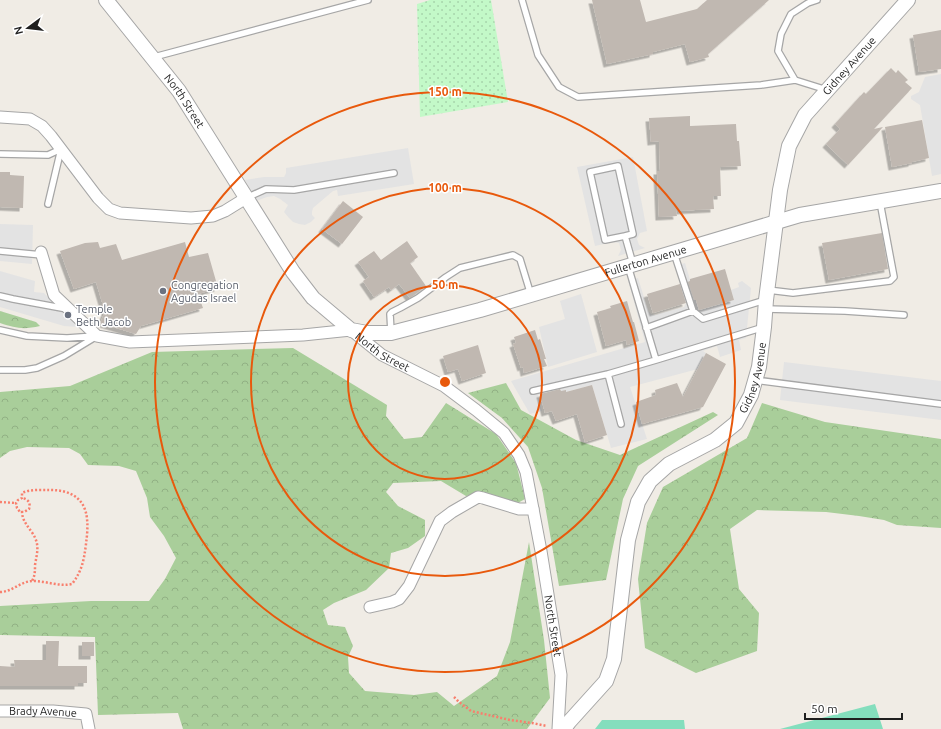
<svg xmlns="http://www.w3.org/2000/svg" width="941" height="729" font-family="Ubuntu,sans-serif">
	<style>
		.forest { fill: url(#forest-crowns) }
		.park { fill: url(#park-dots) }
		.pitch { fill: #84debd }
		.parking { fill: #e3e3e3 }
		.building { fill: #c0b8b1; filter: url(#shadow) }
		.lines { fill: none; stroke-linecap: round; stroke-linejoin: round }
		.service-casing { stroke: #a6a6a6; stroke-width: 8 }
		.minor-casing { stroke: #a6a6a6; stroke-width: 13 }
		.tertiary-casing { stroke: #a6a6a6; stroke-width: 16 }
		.path { stroke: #f87f6d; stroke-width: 2.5; stroke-dasharray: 2 2; stroke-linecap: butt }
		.service { stroke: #fff; stroke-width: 5.5 }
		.minor { stroke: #fff; stroke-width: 11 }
		.tertiary { stroke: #fff; stroke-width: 14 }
		.ring { fill: none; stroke: #e8590c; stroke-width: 2 }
		.worship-dot { fill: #6b7280; stroke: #fff; stroke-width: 1.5 }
		.labels { text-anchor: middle; stroke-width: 3; stroke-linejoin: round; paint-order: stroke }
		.street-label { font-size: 11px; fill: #1f1f1f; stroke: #fff }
		.worship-label { font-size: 11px; fill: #5b616d; stroke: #fff; text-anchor: start }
		.centre { fill: #e8590c; stroke: #fff; stroke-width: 2 }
		.ring-label { font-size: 12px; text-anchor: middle; font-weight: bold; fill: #e8590c; stroke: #fff; stroke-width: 3; stroke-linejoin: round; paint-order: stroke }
	</style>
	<defs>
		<pattern id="forest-crowns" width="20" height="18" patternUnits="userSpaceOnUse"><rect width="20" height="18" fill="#a9ce9a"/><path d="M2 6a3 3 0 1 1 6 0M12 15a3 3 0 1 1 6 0" fill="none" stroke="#91b084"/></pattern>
		<pattern id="park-dots" width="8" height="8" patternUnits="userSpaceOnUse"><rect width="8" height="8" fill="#c3f9c8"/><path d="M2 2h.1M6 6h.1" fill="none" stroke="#a7d5ab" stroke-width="1.8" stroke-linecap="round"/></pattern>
		<filter id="shadow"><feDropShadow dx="-3.5" dy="3.5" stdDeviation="0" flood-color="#0004"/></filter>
	</defs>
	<rect width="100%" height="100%" fill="#f0ece5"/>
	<path class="forest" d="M0 311 36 322 40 326C23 330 16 328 0 323Z
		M293 348 387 405 386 416 404 439 422 437 446 403 496 434 516 463 525 499 516 504 480 494 466 496 441 481 393 483 386 492 398 506 425 520V536L408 548 391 553 389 568 366 590 334 603 323 610 328 625 345 627 353 646 348 657 349 673 365 691 414 695 437 692 454 706 497 676 510 642 529 542 544 640 550 698 527 729H183L178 713 98 715 95 637 0 635V606L91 601H149L165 579 176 558 164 536 150 517 147 498 136 471 119 466 88 465 80 454 69 448 27 447 10 451 0 458V392L70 386 152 352Z
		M506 383 521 410 576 440 620 455 713 412 718 415 638 466 623 499 606 580 559 586 542 488 528 447 502 418 468 393Z
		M762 403 825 422 941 439V528L897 525 884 520 859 516 826 512 757 510 730 529 739 589 759 613 757 651 696 673 645 648 638 579 647 523 663 487 747 438Z"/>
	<path class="park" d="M430 0H491L508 102 420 117 417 4Z"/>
	<path class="pitch" d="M875 704 883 729H780Z
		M602 720H684L685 729H595Z"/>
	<path class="parking" d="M941 74V174L932 176 920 105 911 99V96L919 92 925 77Z
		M408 148 414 184 338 196 337 190 333 191 313 208 312 212V215L315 218 311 222 305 225 299 224 293 222 289 218 284 212 288 205 280 199 274 196 267 197 256 201 245 180 264 177H284L286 173V168Z
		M633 157 647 231 640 233 637 239 639 245 645 248 618 256 621 250 619 243 613 242 595 246 577 167Z
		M0 224 33 225 32 264 0 261Z
		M685 263 699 310 734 300 731 290 739 287 738 283 742 281 751 288 746 338 739 340 741 350 720 357 717 346 703 351 706 353 698 369 630 387 647 439 611 448 592 385 566 392 561 391 559 388 538 395 542 411 530 414 511 381 645 342 628 280 638 278 648 310 651 314 655 315 684 307 686 303 675 266Z
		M0 271 35 281 34 292 44 293 78 327 64 326 0 307Z
		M581 294 597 352 548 367 539 327 565 319 560 301Z
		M784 362 941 381V420L780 400Z"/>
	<path class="building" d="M592 0H640L646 22 697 9 707 0H769L708 54 709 57 690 62 685 44 653 52V54L607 64Z
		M941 30V69L919 72 913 35Z
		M891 68 896 73 898 70 908 80 905 82 912 88 874 129 883 127 848 165 826 144 840 129 835 124 864 92 866 94Z
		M690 116V126L736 124 737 141H739L741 166 720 167 721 196H713L714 209 676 211 677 216 659 217 657 171H660L659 141 651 142 649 118Z
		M922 120 929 158 912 162V163L892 167 885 127Z
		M0 172H10V175L24 176 23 208 0 207Z
		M343 201 363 217 342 244 322 229Z
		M882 233 888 269 829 280 822 243Z
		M407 241 418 257 410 263 426 286 410 298 399 284 391 290 389 287 374 297 363 281 369 277 358 262 374 251 381 260Z
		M98 242 100 248 116 244 122 260 185 242 189 257 208 253 218 288 198 294 203 308 141 326 136 334 100 323 105 312 96 282 74 289 60 251 85 243Z
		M725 269 734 300 699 310 696 300H694L688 282 690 281V279Z
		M680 284 686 303 653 313 647 294Z
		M627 301 633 322H634L639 341 627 345 626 340 606 346 597 312 611 308 610 306Z
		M535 330 538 340 540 339 546 359H544L547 366 524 373 523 367 521 368 513 344 516 343 514 337Z
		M478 345 486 373 462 381 458 369 448 372 443 356Z
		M706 353 726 364 703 407 642 424 636 402 656 395 655 390 677 383 683 397Z
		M592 385 607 435 585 442 577 414 556 421 552 411 545 413 540 394 560 389 561 391 566 390V392Z
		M46 641H59L58 666H87V683H78V686H0V666L15 667 14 660H46Z
		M82 642H94V656H82Z"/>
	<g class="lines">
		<g class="service-casing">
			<path id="service" d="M522 0 538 55 559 87 578 97 761 85 795 80 827 90
				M154 57 368 0
				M795 80 778 51 781 34 791 14 808 3 817 0
				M0 154 48 155 61 149 48 204
				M246 198 266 189 294 190 394 173
				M625 236 633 234 618 166 590 172 605 240 625 236 633 264
				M0 251 42 255
				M674 253 693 311 703 319 765 300
				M768 290 793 293 890 281 894 277 880 202
				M0 296 13 299 67 309
				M766 309 845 311 904 315
				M646 328 693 311
				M0 330 27 336 67 338 95 336
				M391 332 390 314 392 312 400 308 418 298 446 277 460 268 513 255 520 259 531 295
				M656 360 764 327
				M0 370H25L37 368 64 356 97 336
				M608 374 656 360 628 266
				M755 380 941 404
				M533 391 608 374 621 424"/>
		</g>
		<g class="minor-casing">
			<g id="minor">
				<path d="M0 117 30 119 42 126 51 136 98 198 109 209 120 213 191 218 213 216 225 211 246 198"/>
				<path id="s1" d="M41 252 54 295 97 336 130 342 303 335 351 330 382 355 444 386 476 410 504 433 519 455 526 472 541 551 561 675 558 729"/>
				<path d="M370 607 392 602 399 599 409 586 431 540 440 521 452 512 478 497 483 498 519 509H533"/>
				<path id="s2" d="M0 711H53L86 714 89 729"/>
			</g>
		</g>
		<g class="tertiary-casing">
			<g id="tertiary">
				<path id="s3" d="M106 0 179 91 293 272 313 298 351 330 367 333H391L480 310 800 215 941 191"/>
				<path id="s4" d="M564 729 569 722 606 681 614 659 628 540 638 502 650 481 669 464 715 440 736 423 751 395 759 367 764 327 766 300 780 190 789 146 805 115 908 0"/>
			</g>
		</g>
		<path class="path" d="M0 502 16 503
			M22 511C22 521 28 526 33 534 40 545 37 553 35 565 35 571 35 576 32 581
			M0 592C12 592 21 581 33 581 47 581 59 587 72 584 82 571 84 560 86 544 87 536 88 527 87 519 85 497 69 490 50 490 41 490 30 489 22 493V498L18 500 16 503 17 508 20 512H24L29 509C31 503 28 499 22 498
			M454 697 459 702 471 711 510 720 532 723 547 726"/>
		<use href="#service" class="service"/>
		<use href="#minor" class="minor"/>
		<use href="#tertiary" class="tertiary"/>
	</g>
	<g class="ring">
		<circle cx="445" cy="382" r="97"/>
		<circle cx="445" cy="382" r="194"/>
		<circle cx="445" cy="382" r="290"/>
	</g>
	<g class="worship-dot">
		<circle cx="163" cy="291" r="4"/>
		<circle cx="68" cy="315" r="4"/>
	</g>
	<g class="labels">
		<g class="street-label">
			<text dy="4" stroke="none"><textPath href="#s4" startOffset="760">Gidney Avenue</textPath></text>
			<text dy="4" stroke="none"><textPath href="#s3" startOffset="128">North Street</textPath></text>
			<text dy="4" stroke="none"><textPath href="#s3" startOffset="718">Fullerton Avenue</textPath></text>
			<text dy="4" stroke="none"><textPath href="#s1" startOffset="398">North Street</textPath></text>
			<text dy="4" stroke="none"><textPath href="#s4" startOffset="424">Gidney Avenue</textPath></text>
			<text dy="4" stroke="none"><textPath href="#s1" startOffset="746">North Street</textPath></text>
			<text dy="4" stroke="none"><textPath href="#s2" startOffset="43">Brady Avenue</textPath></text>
		</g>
		<g class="worship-label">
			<text x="171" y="289">Congregation<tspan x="171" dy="13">Agudas Israel</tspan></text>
			<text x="76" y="313">Temple<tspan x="76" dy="13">Beth Jacob</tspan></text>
		</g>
	</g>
	<circle cx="445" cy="382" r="6" class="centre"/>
	<g class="ring-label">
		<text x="445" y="96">150 m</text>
		<text x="445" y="192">100 m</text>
		<text x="445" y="289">50 m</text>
	</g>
	<g transform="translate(28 28) rotate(255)" stroke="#ffffff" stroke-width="3" paint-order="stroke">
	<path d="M0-3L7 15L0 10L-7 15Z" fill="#1f1f1f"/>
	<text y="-6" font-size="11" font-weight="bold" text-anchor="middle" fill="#1f1f1f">N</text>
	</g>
	<path d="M805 713v6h97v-6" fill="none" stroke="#1f1f1f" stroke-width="2"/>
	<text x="811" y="713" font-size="12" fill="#1f1f1f" stroke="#ffffff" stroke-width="3" paint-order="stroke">50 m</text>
</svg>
